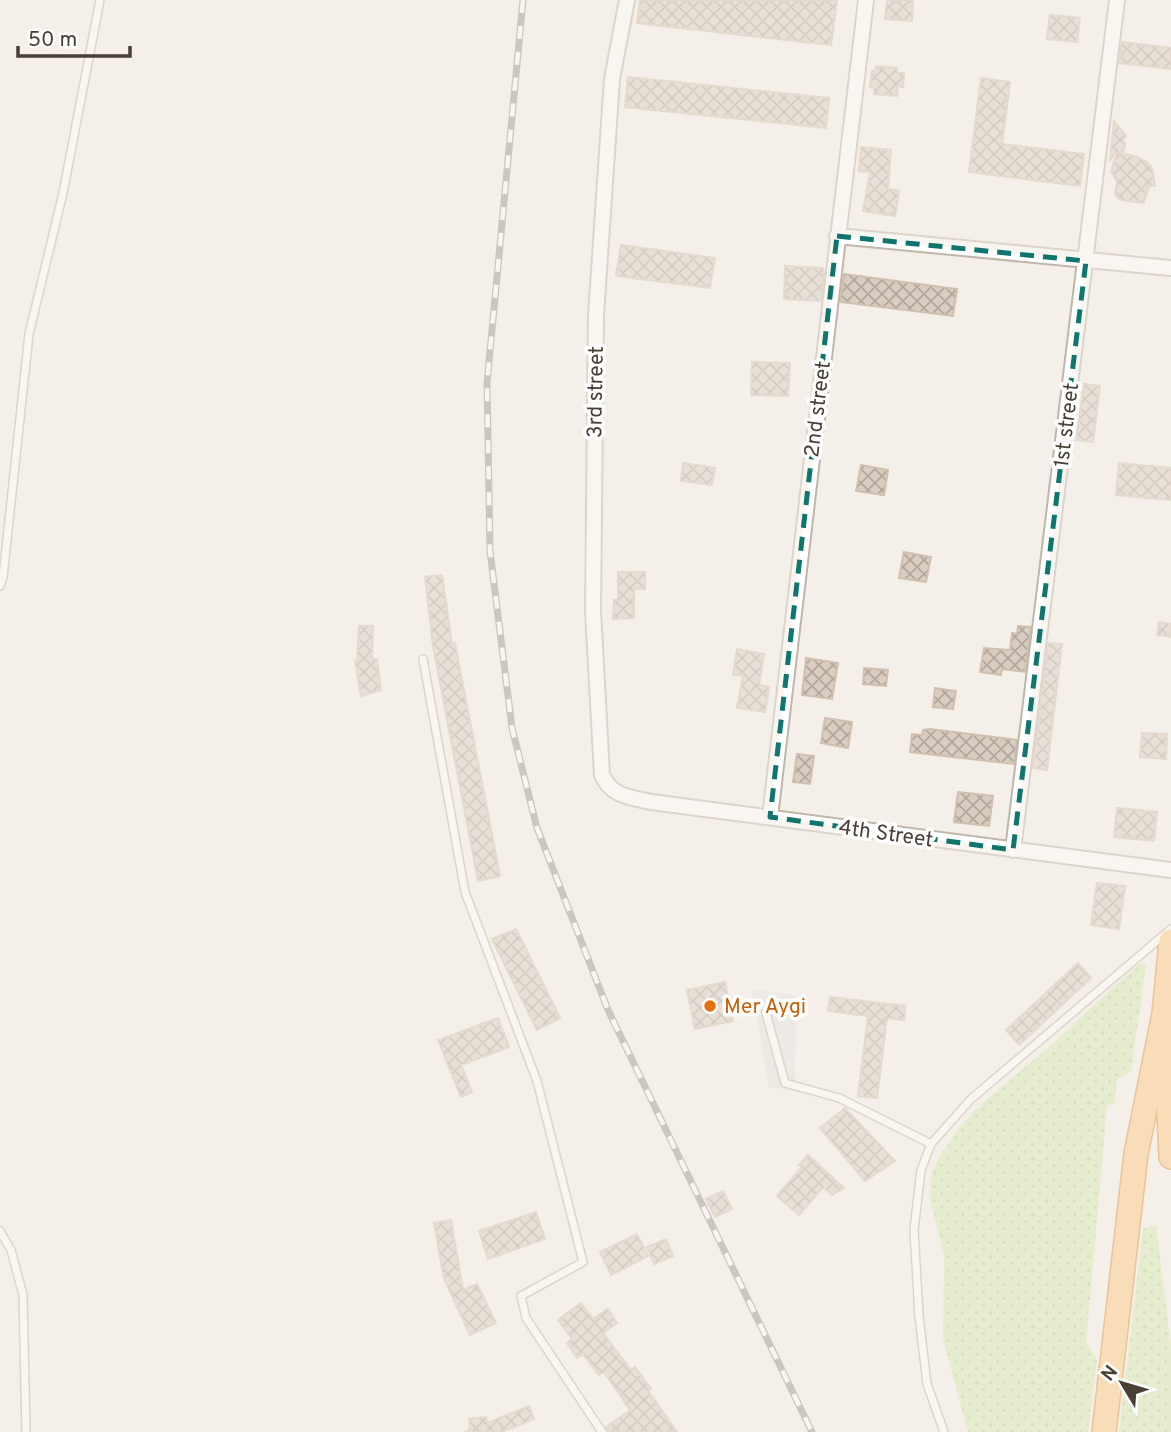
<svg xmlns="http://www.w3.org/2000/svg" width="1171" height="1432" font-family="Overpass,sans-serif">
	<style>
		.grass { fill: url(#grass-dots) }
		.parking { fill: #e5e2e0 }
		.building { fill: url(#building-cross-hatch); stroke: #d1c0b0; stroke-width: 2 }
		.lines { fill: none; stroke-linecap: round; stroke-linejoin: round }
		.service-casing { stroke: #c0b6aa; stroke-width: 10 }
		.minor-casing { stroke: #c0b6aa; stroke-width: 18 }
		.trunk-casing { stroke: #e08e36; stroke-width: 26 }
		.service { stroke: #fff; stroke-width: 7 }
		.minor { stroke: #fff; stroke-width: 14 }
		.trunk { stroke: #ffc87f; stroke-width: 23 }
		.rail-casing { stroke: #979797; stroke-width: 7 }
		.rail { stroke: #fff; stroke-width: 4.5; stroke-dasharray: 13; stroke-linecap: butt }
		.marked { fill: none; stroke: #0f766e; stroke-width: 5; stroke-dasharray: 14 9; stroke-linejoin: round }
		.food-dot { fill: #e8710a; stroke: #fff; stroke-width: 2.5 }
		.labels { text-anchor: middle; stroke-width: 7; stroke-linejoin: round; paint-order: stroke }
		.street-label { font-size: 21px; fill: #483f36; stroke: #fff }
		.food-label { font-size: 21px; fill: #c56008; stroke: #fff; text-anchor: start }
	</style>
	<defs>
		<pattern id="grass-dots" width="8" height="8" patternUnits="userSpaceOnUse" patternTransform="scale(1.75)"><rect width="8" height="8" fill="#d6e9b0"/><path d="M2 2h.1M6 6h.1" fill="none" stroke="#b9c998" stroke-width="1.8" stroke-linecap="round"/></pattern>
		<pattern id="building-cross-hatch" width="8" height="8" patternUnits="userSpaceOnUse" patternTransform="scale(1.75)"><rect width="8" height="8" fill="#d9ccc0"/><path d="M0 0l8 8M0 8l8-8" fill="none" stroke="#b2a79d"/></pattern>
	</defs>
	<rect width="100%" height="100%" fill="#f4efe8"/>
	<path class="grass" d="M1139 964H1146L1131 1072 1117 1079 1114 1104 1107 1105 1086 1342 1097 1360 1088 1432H968L943 1339 944 1254 930 1200 931 1177 939 1157 961 1125 986 1100 1051 1045Z
		M1156 1225 1171 1347V1432H1119L1143 1228Z"/>
	<path class="parking" d="M751 989 796 996 795 1091 769 1087Z"/>
	<path class="building" d="M640 0H837L831 45 637 23Z
		M887 0H913L912 21 885 19Z
		M1050 15 1080 18 1077 42 1047 39Z
		M1122 42 1171 48V69L1119 63Z
		M876 66 897 68V73H904L903 87 898 86 897 96 874 94V88L870 87 872 71H875Z
		M628 77 829 98 826 128 625 107Z
		M981 78 1010 82 1002 144 1084 154 1080 186 969 172Z
		M1114 121 1126 136 1123 140 1125 144 1123 153H1119L1134 156 1147 162 1152 168 1155 186H1149L1144 203 1121 200 1115 195 1117 182 1111 171 1117 153H1115L1110 161Z
		M861 147 891 150 888 189 899 191 895 216 863 211 870 172 859 171Z
		M621 245 715 258 710 288 616 276Z
		M785 266 823 268 824 272 821 301 784 299Z
		M844 274 957 289 953 316 840 302Z
		M752 362 790 363 788 396 751 395Z
		M1084 384 1100 386 1093 442 1076 440Z
		M683 463 715 468 712 485 681 481Z
		M1119 463 1171 468V500L1116 495Z
		M861 465 888 470 884 495 856 491Z
		M904 552 931 557 926 582 899 578Z
		M618 572H645V589H634V618L613 619 614 600H618Z
		M442 575 452 644 455 643 500 876 478 881 433 646 425 577Z
		M1159 622 1171 624V637L1157 635Z
		M359 626H373L372 660 377 659 381 690 361 696 355 661H357Z
		M1018 626 1031 627 1025 672 1002 669 1001 675 980 672 984 648 1010 650 1012 633 1017 634Z
		M1048 643 1062 644 1047 770 1033 768Z
		M737 649 764 654 759 685 769 687 765 712 737 708 743 676 733 675Z
		M806 658 838 663 832 699 802 695Z
		M864 668 888 670 886 686 863 684Z
		M935 688 956 691 953 709 933 707Z
		M825 718 852 722 848 748 821 743Z
		M930 729 1017 740 1014 764 910 752 912 734 922 735 923 730Z
		M1142 733 1167 734 1166 759 1140 757Z
		M797 754 814 756 810 784 793 782Z
		M958 792 993 796 989 826 954 822Z
		M1117 808 1157 812 1154 841 1114 837Z
		M1097 883 1125 886 1119 929 1091 925Z
		M516 929 560 1018 537 1030 492 939Z
		M1078 963 1091 978 1019 1045 1006 1030Z
		M725 982 733 1021 695 1029 687 990Z
		M830 997 905 1006 904 1020 887 1018 877 1098 858 1096 868 1016 828 1011Z
		M498 1018 509 1047 461 1065 472 1092 461 1097 438 1040Z
		M845 1108 895 1161 865 1181 820 1128Z
		M808 1155 844 1188 832 1195 823 1187 799 1215 777 1196 802 1167 799 1165Z
		M723 1191 732 1209 715 1217 706 1199Z
		M536 1212 545 1239 488 1259 479 1231Z
		M451 1220 463 1290 477 1284 496 1323 470 1335 444 1279 434 1223Z
		M637 1234 648 1256 611 1275 600 1252Z
		M666 1239 673 1256 654 1264 647 1247Z
		M581 1303 593 1319 608 1309 617 1323 603 1333 631 1370 635 1367 651 1389 648 1391 677 1432H608L606 1427 630 1410 604 1372 599 1375 583 1354 577 1358 567 1343 572 1339 558 1320Z
		M529 1406 534 1419 502 1432H465L470 1429 469 1419 486 1417 487 1423Z"/>
	<g class="lines">
		<g class="service-casing">
			<path id="service" d="M0 586 3 577 29 334 63 193 100 0
				M423 659 465 892 537 1081 583 1262 521 1296 526 1318 602 1432
				M766 1013 785 1083 839 1098 931 1144
				M0 1231 11 1250 23 1295 26 1432
				M944 1432 927 1384 919 1316 914 1230 921 1170 931 1144 971 1099 1171 929"/>
		</g>
		<g class="minor-casing">
			<path id="minor" d="M627 0 612 79 596 315 593 611 602 775C612 797 630 797 651 802L1171 870
				M837 236 1171 268
				M770 817 866 0
				M1013 850 1117 0"/>
		</g>
		<g class="trunk-casing">
			<path id="trunk" d="M1166 1048 1171 1157
				M1104 1432 1136 1154 1164 1014 1171 941"/>
		</g>
		<use href="#service" class="service"/>
		<use href="#minor" class="minor"/>
		<use href="#trunk" class="trunk"/>
		<g class="rail-casing">
			<path id="rail" d="M523 0 487 383 490 551 512 728 537 828 608 1010 812 1432"/>
		</g>
		<use href="#rail" class="rail"/>
	</g>
	<path d="M0 0H1171V1432H0ZM837 236 1086 261 1013 850 770 817Z" fill="#f4efe8" fill-opacity=".55" fill-rule="evenodd"/>
	<path class="marked" d="M837 236 1086 261 1013 850 770 817Z"/>
	<circle class="food-dot" cx="710" cy="1006" r="7"/>
	<g class="labels">
		<g class="street-label">
			<text transform="translate(595 392) rotate(-89)" y="7">3rd street</text>
			<text transform="translate(817 409) rotate(-83)" y="7">2nd street</text>
			<text transform="translate(1066 425) rotate(-83)" y="7">1st street</text>
			<text transform="translate(886 833) rotate(8)" y="7">4th Street</text>
		</g>
		<g class="food-label">
			<text x="724" y="1013">Mer Aygi</text>
		</g>
	</g>
	<g transform="translate(1122 1383) rotate(308)" stroke="#ffffff" stroke-width="5" paint-order="stroke">
	<path d="M0-5L12 26L0 18L-12 26Z" fill="#483f36"/>
	<text y="-10" font-size="19" font-weight="bold" text-anchor="middle" fill="#483f36">N</text>
	</g>
	<path d="M18 46v10h112v-10" fill="none" stroke="#483f36" stroke-width="3.5"/>
	<text x="28" y="46" font-size="21" fill="#483f36" stroke="#ffffff" stroke-width="5" paint-order="stroke">50 m</text>
</svg>
